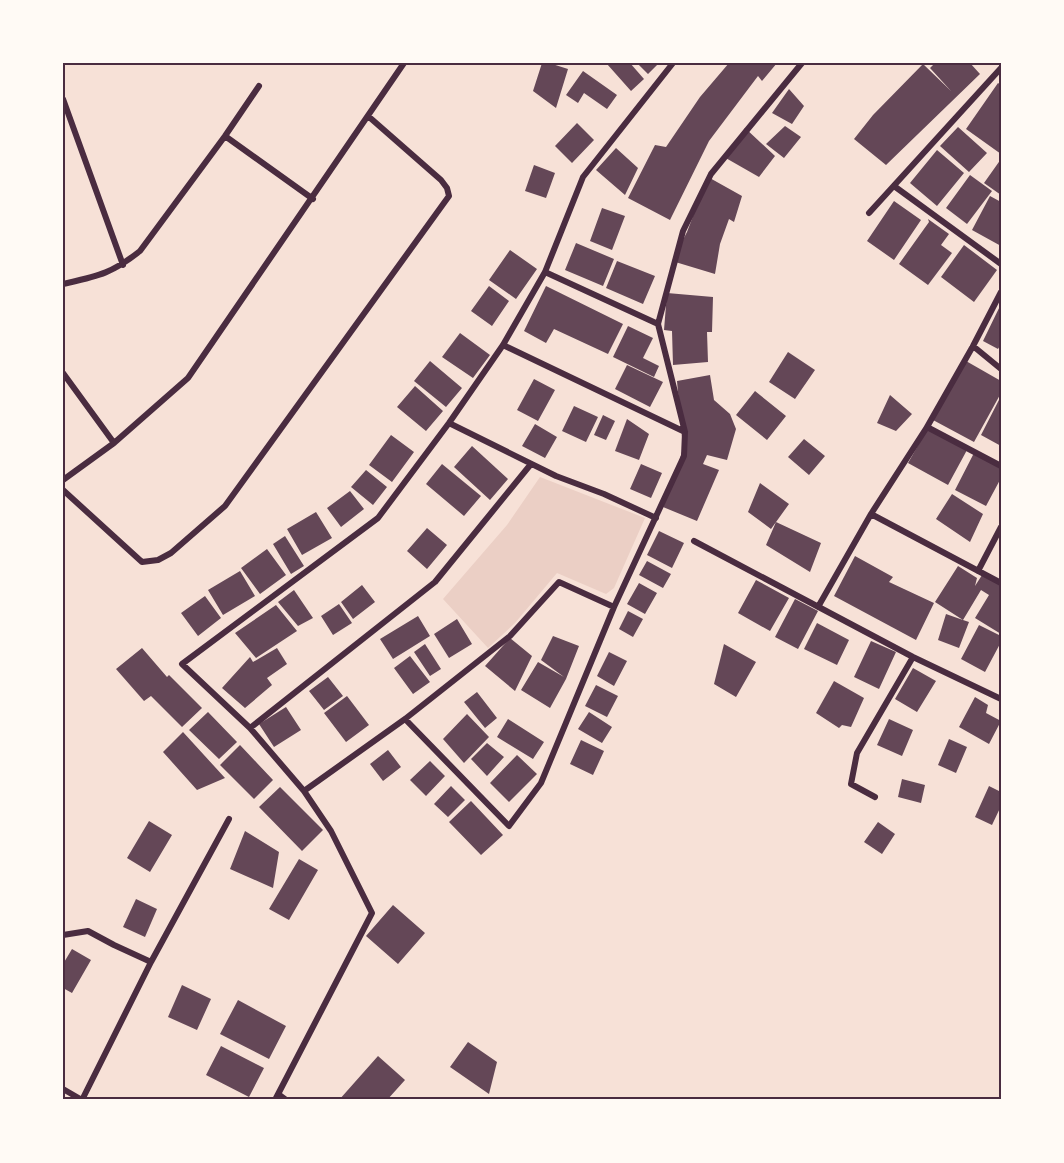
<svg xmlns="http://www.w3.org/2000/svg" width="1064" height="1163" font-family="'Noto Serif',serif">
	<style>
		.green { fill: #ebcfc5 }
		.building { fill: #644757 }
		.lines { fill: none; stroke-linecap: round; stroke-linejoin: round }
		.minor { stroke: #4a2c40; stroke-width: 6 }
		.neatline { fill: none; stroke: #4a2c40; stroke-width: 2 }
	</style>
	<rect width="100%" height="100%" fill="#f7e1d7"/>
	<path class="green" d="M540 477 645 518 614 588 606 594 557 573 515 623 488 648 443 599 507 525Z"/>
	<path class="building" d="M542 63H549L568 69 556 108 533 91Z
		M608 63H630L644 79 631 91 607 64Z
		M637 63H659L648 74Z
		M729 63H777L762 81 758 76 709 141 670 220 628 198 655 145 666 147 700 97Z
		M935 63H970L980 74 886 165 854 139 873 115 923 64 951 91 930 68Z
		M583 71 617 95 607 109 584 93 578 103 566 95Z
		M998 83 1001 85V154L966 129Z
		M789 89 804 106 792 124 772 113Z
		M577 123 594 140 572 163 555 146Z
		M785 126 801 137 784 158 766 144Z
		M958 127 987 153 969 172 940 146Z
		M745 128 775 156 759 177 724 157Z
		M616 148 638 168 625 195 596 170Z
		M937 150 964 173 937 206 910 183Z
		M1001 159V195L984 183Z
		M534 165 555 173 546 198 525 191Z
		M970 175 992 191 967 224 946 208Z
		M708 177 742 196 734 222 729 219 720 244 715 274 672 261 687 232Z
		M990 196 1001 202V246L972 230Z
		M894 201 921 220 894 260 867 241Z
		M602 208 625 216 612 250 590 241Z
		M928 219 949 234 941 245 952 253 928 285 899 264 929 222Z
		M576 243 614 259 603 286 565 270Z
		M964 245 997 270 974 302 941 277Z
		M510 250 537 269 516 299 489 280Z
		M617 261 655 276 643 304 606 288Z
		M489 286 509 301 492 326 471 311Z
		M546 286 623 324 608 354 554 329 546 343 524 331Z
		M667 293 713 297 712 332H707L708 362 673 365 672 331 664 330Z
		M1001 304V344L998 349 983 341Z
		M628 326 653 338 643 358 659 366 654 377 613 357Z
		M460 333 490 355 473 378 442 357Z
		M788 352 815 370 795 399 769 382Z
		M430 361 462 388 446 407 414 381Z
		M966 361 1001 381V393L974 442 933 420Z
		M627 365 663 382 650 407 615 389Z
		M710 375 714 400 730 414 736 429 727 460 707 455 703 464 719 470 697 521 663 507 673 483 683 448 677 381Z
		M534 379 555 390 538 421 517 410Z
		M415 386 443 411 426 431 397 407Z
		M755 391 786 416 767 440 736 415Z
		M890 395 912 414 896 431 877 423Z
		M1001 396V446L981 435Z
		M574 406 598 417 586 442 562 431Z
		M603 415 615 421 606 440 594 435Z
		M627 419 649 434 639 460 615 451Z
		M535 424 557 437 545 458 522 446Z
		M928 428 967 450 948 485 908 463Z
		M391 435 414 452 392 482 369 465Z
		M804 439 825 456 809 475 788 457Z
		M472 446 508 479 490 500 454 467Z
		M974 453 1001 467V478L986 506 955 490Z
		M442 464 481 496 464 516 426 484Z
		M641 464 662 473 651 498 630 489Z
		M366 470 387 487 373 505 351 487Z
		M760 483 789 504 771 529 748 512Z
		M350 491 364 509 341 527 327 508Z
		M952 494 983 514 970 542 936 519Z
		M316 512 332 538 302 555 287 529Z
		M776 522 821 543 810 572 766 545Z
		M427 528 447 545 427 569 407 551Z
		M659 531 684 543 672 568 647 555Z
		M285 536 304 566 291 574 273 544Z
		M267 549 286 575 260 594 241 568Z
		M855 556 893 577 889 582 934 603 916 640 834 596Z
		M647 561 671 574 663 588 639 575Z
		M958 566 977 578 975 586 984 572 1001 583V634L975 618 989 595 981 590 963 620 969 622 959 648 938 640 946 614 963 620 935 602Z
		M240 571 255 596 223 615 208 590Z
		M756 580 789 598 770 631 738 613Z
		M639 583 657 593 645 614 627 604Z
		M362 585 375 602 353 619 341 602Z
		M294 590 313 618 298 626 278 602Z
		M205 596 221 618 198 636 181 613Z
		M795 599 818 611 798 649 775 637Z
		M339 604 352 623 333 635 321 616Z
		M276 605 297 631 256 658 235 633Z
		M628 611 643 619 633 637 619 629Z
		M418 616 430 636 393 659 380 639Z
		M457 619 472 644 449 658 434 634Z
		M817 623 849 640 837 665 804 649Z
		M979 625 1001 636V642L985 672 961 659Z
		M553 636 579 646 566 679 550 708 521 690 538 662 564 677 541 660Z
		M510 638 532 656 515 691 485 666Z
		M871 641 896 652 879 689 854 677Z
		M425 644 441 669 430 676 414 652Z
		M724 644 756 662 736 697 714 684Z
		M142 648 167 677 169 675 202 708 182 727 151 696 144 701 116 669Z
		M277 648 287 664 267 678 272 685 245 708 222 688 250 657 253 662Z
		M609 652 627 661 614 686 597 676Z
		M410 656 430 682 413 694 394 668Z
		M913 668 936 681 917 712 895 699Z
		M328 677 343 696 324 710 309 691Z
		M834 681 864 698 851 727 842 725 839 728 816 713Z
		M596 685 618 696 607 717 585 706Z
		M477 692 497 718 485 728 464 702Z
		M347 696 369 725 346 742 324 713Z
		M975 697 988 705 986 713 1001 721 989 744 959 727Z
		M286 707 301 730 274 747 259 724Z
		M208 712 237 742 219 759 189 730Z
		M589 712 612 727 602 743 578 729Z
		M467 714 489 737 464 763 443 739Z
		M508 719 544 742 533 759 497 737Z
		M889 719 913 730 902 756 877 745Z
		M183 732 225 778 197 790 163 752Z
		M949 739 967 747 956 773 938 765Z
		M581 740 604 751 593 775 570 764Z
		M487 743 504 757 487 776 471 759Z
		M240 745 273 780 254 799 220 765Z
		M388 750 401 767 383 781 370 764Z
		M517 755 537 774 509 802 490 783Z
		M430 761 445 776 426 796 410 780Z
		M902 779 925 785 921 803 898 797Z
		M451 786 465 800 448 817 434 804Z
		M989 786 1001 792V806L992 825 975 817Z
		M280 787 323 830 302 851 259 807Z
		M471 801 503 835 481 855 449 822Z
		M149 821 172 835 150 872 127 858Z
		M878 822 895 834 882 854 864 842Z
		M245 831 279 852 273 888 230 869Z
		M299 859 318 870 289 920 269 909Z
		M136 899 157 909 145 937 123 927Z
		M393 905 425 933 398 964 366 936Z
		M72 949 91 960 72 993 63 988V964Z
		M182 985 211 999 197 1030 168 1017Z
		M238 1000 286 1026 269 1059 220 1034Z
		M468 1042 497 1062 489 1094 450 1067Z
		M221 1046 264 1068 249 1097 206 1075Z
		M378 1056 405 1080 387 1100H339Z"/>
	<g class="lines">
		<path class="minor" d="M63 99 123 265
			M225 136 313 199
			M894 186 1001 264
			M869 213 1001 68
			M545 272 658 324
			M63 284C98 276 111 274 140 251L225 136 259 86
			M503 345 685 432
			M973 346 1001 369
			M63 373 114 443
			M449 423 556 476 604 494 656 518
			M927 427 1001 466
			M63 480 114 443 188 378 404 63
			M63 490 142 562 158 560 171 553 225 506 449 196 447 188 441 180 368 116
			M871 514 1001 583
			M694 541 913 657 1001 699
			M978 571 1001 527
			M818 607 871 514 927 427 973 346 1001 292
			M405 719 509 826 541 783 614 607 684 456 685 432 658 324 683 231 711 174 802 63
			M250 728 435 582 531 464
			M304 791 405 719 510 636 559 582 614 607
			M875 797 851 784 857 753 913 657
			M63 935 88 931 114 945 151 962
			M63 1089 82 1100
			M278 1094 286 1100
			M82 1100 151 962 229 819
			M275 1100 372 913 331 831 304 791 250 728 182 664 378 518 449 423 503 345 545 272 583 177 673 63"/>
	</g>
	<rect width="1064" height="1163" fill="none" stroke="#fffaf5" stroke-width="129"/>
	<rect x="64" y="64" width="936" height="1034" class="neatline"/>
</svg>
